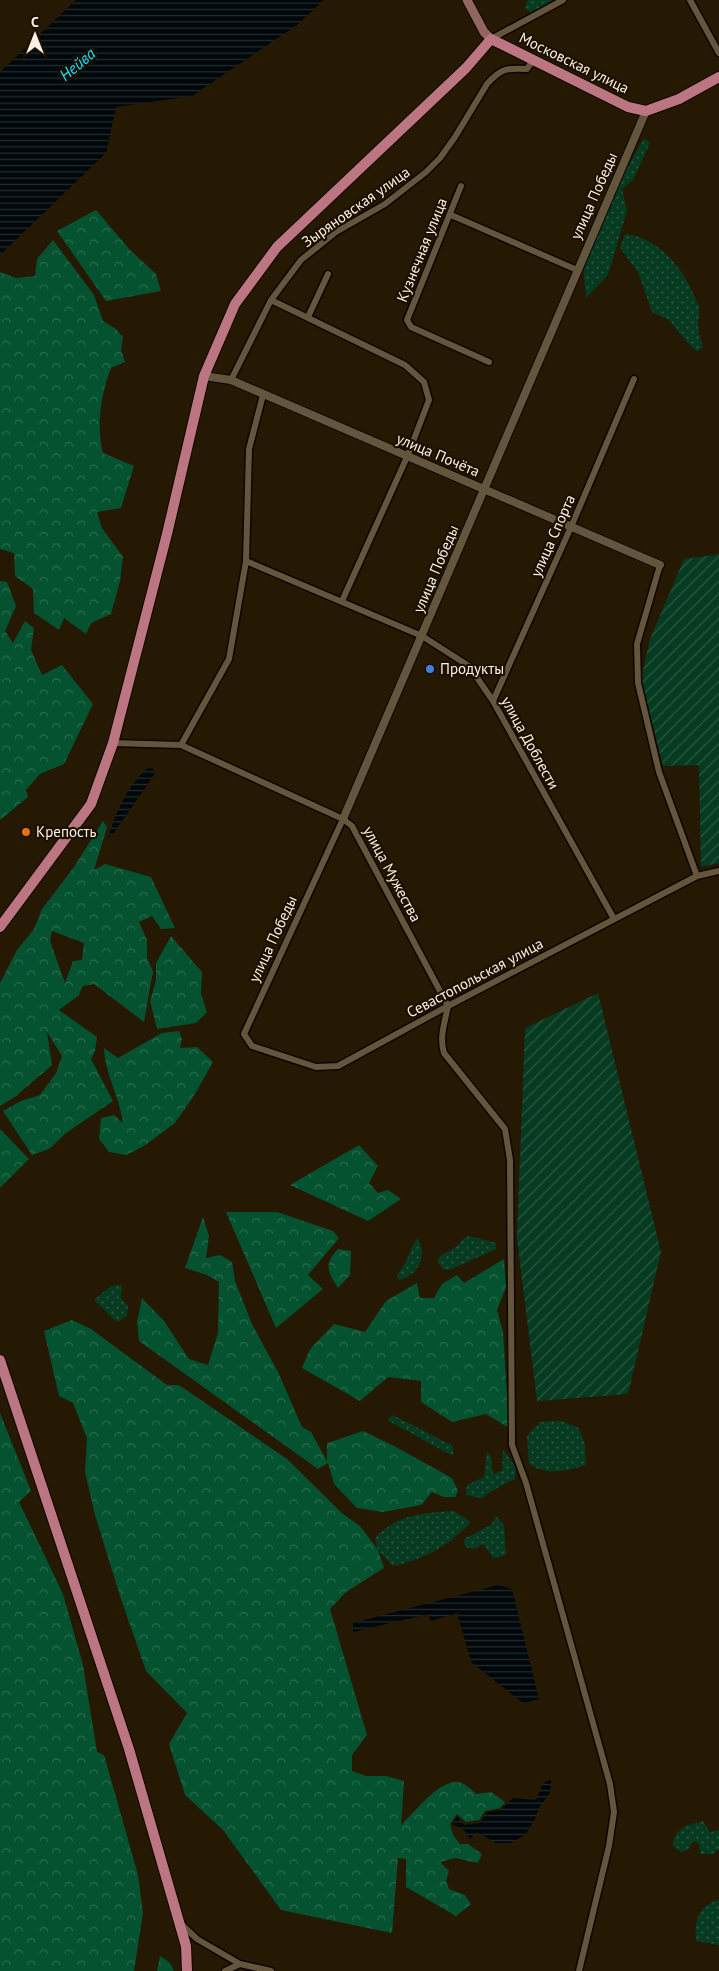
<svg xmlns="http://www.w3.org/2000/svg" width="719" height="1971" font-family="'PT Sans',sans-serif">
	<style>
		.grass { fill: url(#grass-dots) }
		.forest { fill: url(#forest-crowns); fill-rule: evenodd }
		.garden { fill: url(#garden-furrows) }
		.water { fill: url(#water-rules) }
		.lines { fill: none; stroke-linecap: round; stroke-linejoin: round }
		.minor-casing { stroke: #0f0400; stroke-width: 9 }
		.tertiary-casing { stroke: #0f0400; stroke-width: 10 }
		.secondary-casing { stroke: #0f0400; stroke-width: 11 }
		.primary-casing { stroke: #0f0400; stroke-width: 12 }
		.minor { stroke: #64553d; stroke-width: 6 }
		.tertiary { stroke: #64553d; stroke-width: 8 }
		.secondary { stroke: #90665f; stroke-width: 9 }
		.primary { stroke: #bb7681; stroke-width: 10 }
		.shop-dot { fill: #3f7fe0; stroke: #1c1000; stroke-width: 2 }
		.food-dot { fill: #e8710a; stroke: #1c1000; stroke-width: 2 }
		.labels { text-anchor: middle; stroke-width: 4.5; stroke-linejoin: round; paint-order: stroke }
		.street-label { font-size: 15px; fill: #fbf2e4; stroke: #1c1000 }
		.poi-label { font-size: 15px; fill: #fbf2e4; stroke: #1c1000; text-anchor: start }
		.water-label { font-size: 16px; font-style: italic; fill: #17deff; stroke: #1c1000 }
	</style>
	<defs>
		<pattern id="grass-dots" width="8" height="8" patternUnits="userSpaceOnUse" patternTransform="scale(1.25)"><rect width="8" height="8" fill="#063b22"/><path d="M2 2h.1M6 6h.1" fill="none" stroke="#2b5842" stroke-width="1.8" stroke-linecap="round"/></pattern>
		<pattern id="forest-crowns" width="20" height="18" patternUnits="userSpaceOnUse" patternTransform="scale(1.25)"><rect width="20" height="18" fill="#045230"/><path d="M2 6a3 3 0 1 1 6 0M12 15a3 3 0 1 1 6 0" fill="none" stroke="#2a6b4e"/></pattern>
		<pattern id="garden-furrows" width="10" height="10" patternUnits="userSpaceOnUse" patternTransform="scale(1.25)"><rect width="10" height="10" fill="#063b22"/><path d="M-1 1l2-2M0 10L10 0M9 11l2-2" fill="none" stroke="#2b5842"/></pattern>
		<pattern id="water-rules" width="6" height="5" patternUnits="userSpaceOnUse" patternTransform="scale(1.25)"><rect width="6" height="5" fill="#00070a"/><path d="M0 2.5h6" fill="none" stroke="#262c2e"/></pattern>
	</defs>
	<rect width="100%" height="100%" fill="#261903"/>
	<path class="grass" d="M528 0H562L534 17 525 7Z
		M644 138 650 143 633 180 622 189 627 211 608 275 586 298 583 265 620 181Z
		M625 234C662 238 686 273 698 305 700 311 698 318 698 324 698 332 701 340 703 347L697 351 687 342 669 320 652 312 638 272 620 248Z
		M469 1236 496 1243V1249L452 1269 444 1270 437 1261C444 1250 444 1255 453 1249 460 1245 459 1240 469 1236Z
		M417 1238C429 1254 418 1276 399 1280L397 1275C408 1262 409 1252 417 1238Z
		M122 1285 121 1299 128 1306 127 1316 117 1322 94 1300 111 1286Z
		M393 1415 453 1446V1456L387 1420Z
		M561 1421 579 1428 585 1445 586 1465C566 1471 547 1476 529 1464L527 1436 540 1422Z
		M503 1449 516 1468 515 1479 499 1487 481 1498 466 1495 467 1485 484 1477 487 1452 491 1456 493 1474 502 1471Z
		M454 1511 471 1522C448 1546 425 1559 393 1566L378 1550 375 1538C398 1514 422 1513 454 1511Z
		M496 1516 504 1525 506 1555 494 1558 483 1544 474 1549 465 1547 464 1539 491 1525Z
		M703 1821 710 1832 719 1830V1849L713 1854H700L699 1844 693 1841 688 1850 681 1852 673 1846C675 1827 686 1826 703 1821Z
		M719 1900V1945L696 1941C695 1921 697 1906 719 1900Z"/>
	<path class="forest" d="M96 210 130 250 156 274 161 291 106 301 57 231Z
		M53 240 94 295 103 321 116 329 123 337 121 350 125 362 111 368C101 393 96 427 103 453L134 466 121 508 97 512 102 528 123 557 120 581 111 614 91 623 86 634 64 618 59 630 34 613 33 589 15 576 14 553 0 549V272L16 278 35 276 37 259Z
		M0 581 7 582 16 606 5 631 13 643 25 621 34 628 31 650 42 675 62 665 93 704 64 764 40 774 26 790 28 797 0 820Z
		M103 821 107 827 94 870 105 864 151 877 175 928 161 929 152 916 139 922 147 940V958L153 971 144 1022 94 984 83 986 78 996 59 1010 97 1037 95 1051 91 1059 113 1101 66 1133 49 1149 32 1155 3 1111 21 1101 40 1095 56 1073 62 1056 47 1032 52 1065 16 1096 0 1106V983L17 950 34 929 42 909 74 867ZM52 931 84 943 82 960 73 961 65 983 50 941Z
		M171 936 202 972 201 994 207 1012 196 1023 157 1029 150 1001 156 980V963Z
		M179 1031 182 1039 180 1048 197 1047 213 1062 195 1094 175 1123 144 1146 126 1155 109 1152 99 1139 101 1118 114 1115 123 1123C120 1097 105 1075 104 1048L118 1058 162 1033Z
		M0 1129 29 1159 0 1188Z
		M359 1145 378 1166 369 1183 378 1193 388 1190 401 1199 368 1221 290 1185Z
		M226 1212H277L333 1231 339 1238 308 1275 323 1289 276 1328Z
		M203 1217 209 1236 206 1258 220 1255 232 1262 235 1281 252 1324 279 1374 302 1427 311 1432 327 1461V1443L363 1431 394 1446 452 1478 458 1491 455 1497H444L432 1492 421 1505 383 1512 357 1508 334 1484 328 1463 318 1469 139 1341 137 1322 142 1298 164 1321 189 1359 208 1365 218 1333 219 1282 207 1275 185 1268Z
		M338 1249 351 1251 350 1275 338 1288C327 1271 324 1264 338 1249Z
		M504 1259 506 1287 497 1310 503 1332 509 1428 486 1414 452 1422 421 1402V1381L388 1377 360 1401 302 1368 310 1349 334 1324 365 1332 386 1301 417 1283 420 1298H434L442 1284 457 1275 464 1283Z
		M72 1320 91 1329 167 1385H179L287 1459 343 1514 360 1526 378 1550 384 1568 346 1592 330 1609 367 1735 352 1755V1771L366 1776H386L404 1781 401 1825C415 1812 436 1783 456 1782 464 1782 471 1789 476 1794L491 1792 505 1802 500 1808 485 1811 479 1820 466 1822 457 1814 450 1824 453 1835 460 1844H468L482 1854 478 1863 455 1858 440 1862 449 1871 446 1881 449 1889 465 1895 471 1904 456 1916 406 1887V1859L398 1858 392 1933 281 1910 223 1830 185 1795 169 1744 187 1713 146 1671 121 1599 95 1515 85 1472 87 1438 73 1403 59 1396 44 1331Z
		M0 1413 31 1491 19 1502 63 1594 83 1665 97 1752 104 1755 138 1875 143 1913 134 1971H0Z
		M160 1956 170 1963 174 1971H157Z"/>
	<path class="garden" d="M719 554V863L701 867 699 765 663 766 641 680 650 639 684 559Z
		M598 993 661 1252 628 1394 537 1401 517 1238 525 1028Z"/>
	<path class="water" d="M76 0H324L297 25 192 96 116 107 106 153 0 255V72Z
		M148 768 154 769V775L114 833 108 838C116 812 127 786 148 768Z
		M498 1585 512 1589 539 1699 523 1703 471 1662 457 1613 431 1621 428 1614 353 1632V1623Z
		M551 1780 550 1793 540 1806 534 1821 525 1835 511 1843H496L477 1832 470 1839 464 1830 452 1824 457 1816 464 1825 480 1823 487 1812 500 1810 513 1798 536 1800 543 1783Z"/>
	<g class="lines">
		<g class="minor-casing">
			<path id="minor" d="M690 0 719 53
				M491 39 563 0
				M461 186 407 320 411 327 489 362
				M451 215 577 270
				M271 300 405 365 424 382 429 400 407 457 342 601
				M308 317 328 274
				M231 380 271 300 301 260 336 232 385 204 426 172 440 158 455 137 487 84C501 68 507 68 527 69L534 59
				M246 561 422 636 469 666 493 701 614 919
				M660 565 637 644 638 683 659 772 697 876
				M493 701 571 527 634 379
				M113 743 181 745 343 819 352 826 448 1006C445 1022 439 1037 444 1053L505 1129 510 1160 512 1445 526 1483 610 1784 614 1812 609 1846 579 1971
				M181 745 229 659 246 561 249 449 263 395
				M343 819 244 1034 252 1046 316 1067 338 1066 448 1006 697 876 719 871
				M180 1923 197 1939 240 1964 271 1971
				M225 1971 240 1964"/>
		</g>
		<g class="tertiary-casing">
			<path id="tertiary" d="M204 376 231 380 660 565
				M343 819 646 111"/>
		</g>
		<g class="secondary-casing">
			<path id="secondary" d="M467 0 484 32 491 39"/>
		</g>
		<g class="primary-casing">
			<path id="primary" d="M0 927 91 804 113 743 167 534 204 376 235 304 277 247 466 68 491 39 628 107 646 111 679 99 719 77
				M0 1360 129 1749 186 1946 187 1971"/>
		</g>
		<use href="#minor" class="minor"/>
		<use href="#tertiary" class="tertiary"/>
		<use href="#secondary" class="secondary"/>
		<use href="#primary" class="primary"/>
	</g>
	<circle class="shop-dot" cx="430" cy="669" r="5"/>
	<circle class="food-dot" cx="26" cy="832" r="5"/>
	<g class="labels">
		<g class="street-label">
			<text transform="translate(574 63) rotate(26)" y="5">Московская улица</text>
			<text transform="translate(594 196) rotate(-66)" y="5">улица Победы</text>
			<text transform="translate(356 207) rotate(-35)" y="5">Зыряновская улица</text>
			<text transform="translate(422 250) rotate(-68)" y="5">Кузнечная улица</text>
			<text transform="translate(438 455) rotate(23)" y="5">улица Почёта</text>
			<text transform="translate(553 536) rotate(-66)" y="5">улица Спорта</text>
			<text transform="translate(436 569) rotate(-67)" y="5">улица Победы</text>
			<text transform="translate(530 743) rotate(61)" y="5">улица Доблести</text>
			<text transform="translate(392 874) rotate(62)" y="5">улица Мужества</text>
			<text transform="translate(273 939) rotate(-65)" y="5">улица Победы</text>
			<text transform="translate(475 978) rotate(-28)" y="5">Севастопольская улица</text>
		</g>
		<g class="poi-label">
			<text x="440" y="674">Продукты</text>
			<text x="36" y="837">Крепость</text>
		</g>
		<g class="water-label">
			<text transform="translate(77 64) rotate(-40)" y="6">Нейва</text>
		</g>
	</g>
	<g transform="translate(35 35)" stroke="#1c1000" stroke-width="4" paint-order="stroke">
	<path d="M0-4L9 19L0 12L-9 19Z" fill="#fbf2e4"/>
	<text y="-8" font-size="14" font-weight="bold" text-anchor="middle" fill="#fbf2e4">С</text>
	</g>
</svg>
